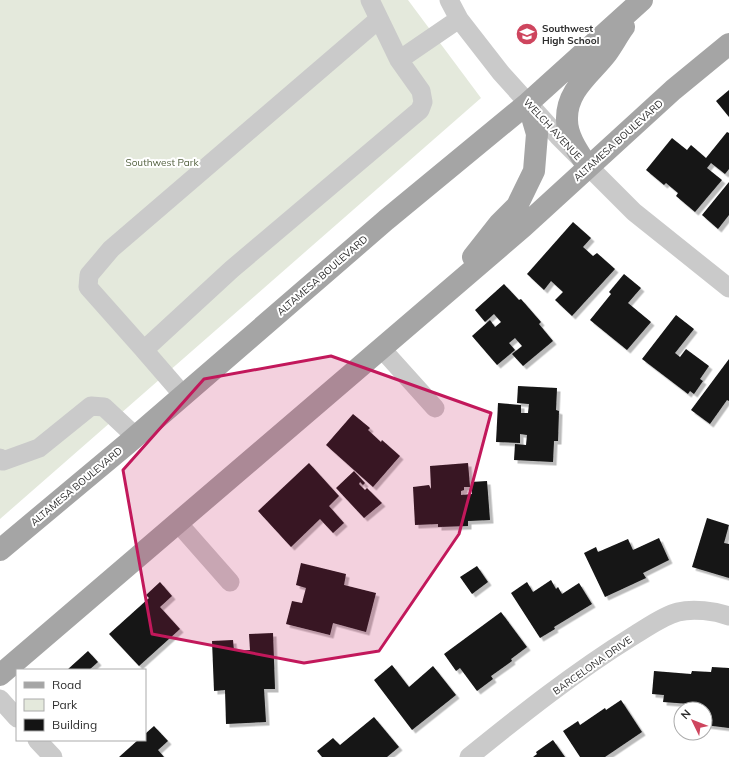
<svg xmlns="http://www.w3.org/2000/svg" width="729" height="757" font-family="Mulish,sans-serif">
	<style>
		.green { fill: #e4e9dc }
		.building { fill: #141414; filter: url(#shadow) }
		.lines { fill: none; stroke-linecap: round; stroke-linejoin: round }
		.minor { stroke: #cacaca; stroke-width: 19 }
		.major { stroke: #a5a5a5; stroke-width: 22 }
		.marked { fill: #c2185b; fill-opacity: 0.2; stroke: #c2185b; stroke-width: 3; stroke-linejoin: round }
		.labels { text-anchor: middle; stroke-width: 4; stroke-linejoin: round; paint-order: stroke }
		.poi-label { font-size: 10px; font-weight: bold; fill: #2d2d2d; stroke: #fff; text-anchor: start }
		.street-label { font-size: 10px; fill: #2d2d2d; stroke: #fff }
		.park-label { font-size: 10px; fill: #546240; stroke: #fff }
	</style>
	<defs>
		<filter id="shadow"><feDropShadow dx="3.5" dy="3.5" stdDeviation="0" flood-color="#0004"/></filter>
	</defs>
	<rect width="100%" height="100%" fill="#fff"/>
	<path class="green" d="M0 0H408L481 98 0 519Z"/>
	<path class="building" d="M729 90V117L716 101Z
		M727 132 729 133V169L725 174 711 163 707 168 722 180 695 212 676 196 678 193 666 183 664 185 646 170 672 138 687 150 691 145 706 158Z
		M729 182V215L718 229 702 215Z
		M573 222 591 238 583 247 593 256 597 253 615 269 572 316 555 300 563 292 551 281 544 290 527 274Z
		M624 274 641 288 628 303 651 322 627 350 590 320 611 294 609 292Z
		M504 284 519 300 521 299 541 322 539 324 553 341 523 366 512 354 522 346 515 338 509 343 515 350 497 365 472 336 490 320 495 327 501 322 494 314 485 322 475 310Z
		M676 315 694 329 675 353 680 357 686 349 709 366 700 379 703 381 694 394 690 391 688 394 642 359Z
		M729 359V401L727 400 710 424 691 410Z
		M518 386 557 388 556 410 559 411 558 441H554L553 462 514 460 515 444 526 445 527 435 520 434V443L496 442 498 403 521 405V413H528L529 404 517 403Z
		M353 414 370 428 368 430 381 442 382 440 400 456 373 487 326 445Z
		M309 463 339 496 329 506 344 523 333 533 320 519 291 547 258 511Z
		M468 463 470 487H464V490L461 491V495L472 494 471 482 487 481 490 520 468 521V526L438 527V524L415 525 413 487 429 485 431 489 430 466Z
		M354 471 365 483 363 485 360 482 359 484 365 490 367 488 382 503 364 518 336 488Z
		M707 518 729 525 724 543 729 544V578L692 567Z
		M659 538 669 560 643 573 646 578 605 597 584 553 596 547 598 552 628 539 633 550Z
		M301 563 346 574 344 585 376 593 366 632 333 623 330 635 286 624 292 601 302 603 306 588 296 585Z
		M477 566 488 582 472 594 460 577Z
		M551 580 556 589 558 587 562 594 579 583 592 604 554 627 555 629 540 638 511 593 527 582 533 592Z
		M160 582 172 596 160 607 180 629 139 666 109 634 149 598 146 595Z
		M501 612 527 647 511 659 512 661 491 676 493 679 477 691 460 668 456 671 444 654Z
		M273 633 275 689H264L266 722 226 724 225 690 214 691 212 641 233 640 234 651 250 650 249 634Z
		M88 651 98 662 89 670H67Z
		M392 665 409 687 433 666 456 695 412 730 374 680Z
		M712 667 729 668V728L705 725 704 705 663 702 664 695 652 694 654 671 691 674 692 671 711 672Z
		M621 700 642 732 605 757H580L563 731 578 721 580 725 605 708 606 710Z
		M374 717 399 747 387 757H322L317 751 333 738 340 745Z
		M154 726 168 741 158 750 164 757H119L138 740H145V734Z
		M553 740 565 757H533L537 754 536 752Z"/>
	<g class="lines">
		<path class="minor" d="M449 0 459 19 501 73 558 136 634 212 729 288
			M399 60 459 19
			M381 348 435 408
			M144 350 88 287 89 275 111 249 379 19
			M183 395 144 350 232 269 420 110 423 102 421 91 399 60 370 0
			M0 458 3 461 39 448 91 406 104 407 135 436
			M178 523 230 582
			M0 699 17 718
			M37 740 53 757
			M469 757C522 714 575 672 633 636 647 628 662 616 678 612 693 608 715 611 729 616"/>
		<path class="major" d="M588 167C579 153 567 137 567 120 566 90 591 74 607 53 613 45 618 35 624 27
			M473 257 499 224 517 206 534 171 537 134 528 103
			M0 550 127 444 386 220 528 103 642 0
			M0 675 523 227 673 90 729 44"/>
	</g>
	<path class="marked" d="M331 356 491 413 459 534 379 651 304 663 152 634 123 470 204 379Z"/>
	<defs>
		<g id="school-disc" transform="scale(1.15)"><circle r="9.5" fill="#ce455e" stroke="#fff"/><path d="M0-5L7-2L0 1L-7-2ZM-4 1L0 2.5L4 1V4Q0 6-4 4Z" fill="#fff"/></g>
	</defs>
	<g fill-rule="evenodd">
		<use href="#school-disc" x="527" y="34"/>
	</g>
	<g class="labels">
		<g class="poi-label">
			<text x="542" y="32">Southwest<tspan x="542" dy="12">High School</tspan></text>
		</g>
		<g class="street-label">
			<text transform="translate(553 129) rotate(47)" y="4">WELCH AVENUE</text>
			<text transform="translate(618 140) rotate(-42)" y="4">ALTAMESA BOULEVARD</text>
			<text transform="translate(322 275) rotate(-41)" y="4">ALTAMESA BOULEVARD</text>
			<text transform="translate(76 486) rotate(-40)" y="4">ALTAMESA BOULEVARD</text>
			<text transform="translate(592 665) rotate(-35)" y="4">BARCELONA DRIVE</text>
		</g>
		<g class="park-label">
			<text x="162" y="166">Southwest Park</text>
		</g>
	</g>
	<rect x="16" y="669" width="130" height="72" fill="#ffffff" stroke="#ababab"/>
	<rect x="24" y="682" width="20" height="6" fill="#a5a5a5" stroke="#ababab"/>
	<text x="52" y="689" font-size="12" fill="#2d2d2d">Road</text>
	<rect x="24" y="699" width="20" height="12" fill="#e4e9dc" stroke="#ababab"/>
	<text x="52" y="709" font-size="12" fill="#2d2d2d">Park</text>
	<rect x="24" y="719" width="20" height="12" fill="#141414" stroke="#ababab"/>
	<text x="52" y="729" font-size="12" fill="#2d2d2d">Building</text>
	<g transform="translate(693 721) rotate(313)"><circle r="19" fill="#ffffff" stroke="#ababab"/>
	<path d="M0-3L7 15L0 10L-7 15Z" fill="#ce455e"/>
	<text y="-6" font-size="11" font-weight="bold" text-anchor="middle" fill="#2d2d2d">N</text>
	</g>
</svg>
